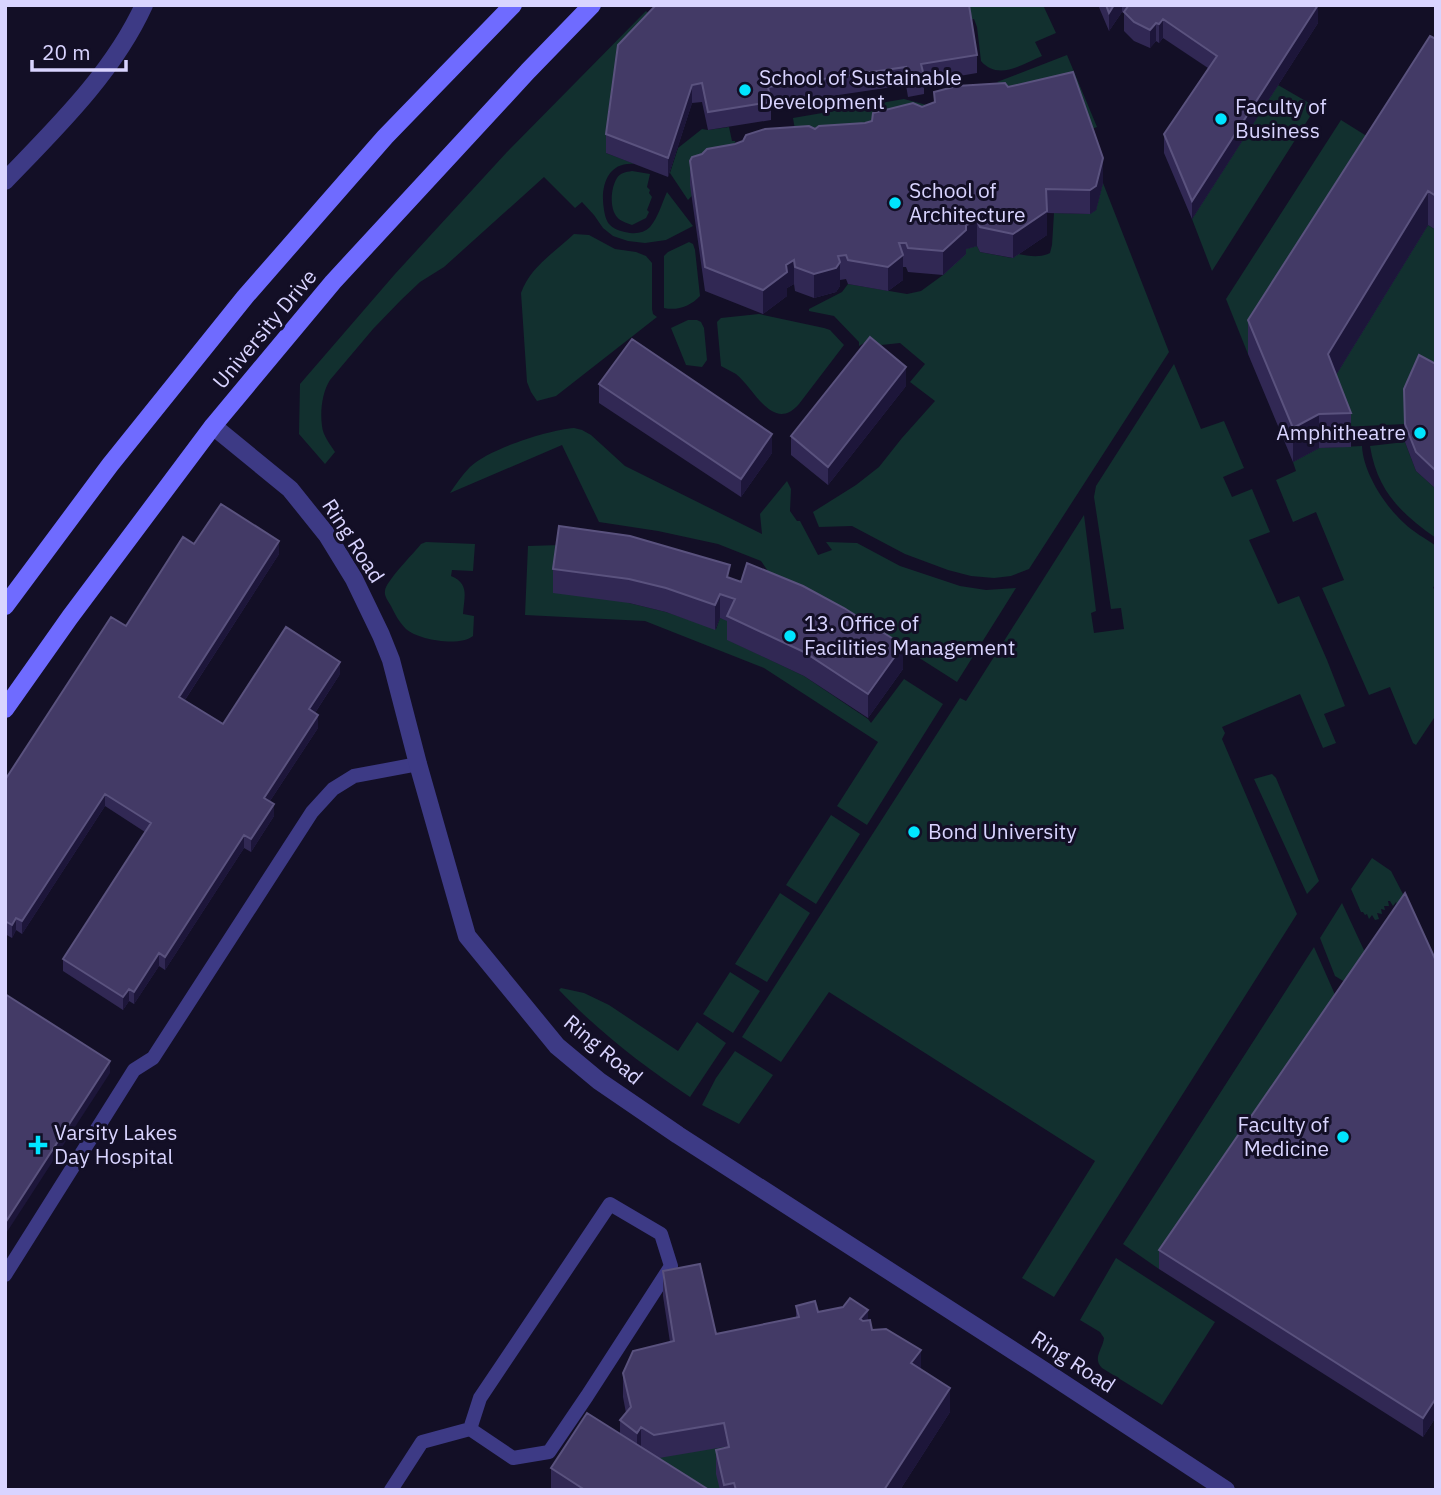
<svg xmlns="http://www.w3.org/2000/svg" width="1441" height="1495" font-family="'IBM Plex Sans',sans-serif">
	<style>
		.green { fill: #12302f }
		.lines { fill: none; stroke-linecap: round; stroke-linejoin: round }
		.lane { stroke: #3d3a85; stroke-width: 14 }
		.street { stroke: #3d3a85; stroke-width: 18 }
		.secondary { stroke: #6f6bff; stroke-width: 18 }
		.wall { fill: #312854 }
		.shaded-wall { fill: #1d163a }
		.building { fill: #433a66; stroke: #5a527e; stroke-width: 2 }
		.poi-dot { fill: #00e5ff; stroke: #130f26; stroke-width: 2.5 }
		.labels { text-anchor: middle; stroke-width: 6; stroke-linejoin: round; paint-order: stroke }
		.poi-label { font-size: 21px; fill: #d9d4ff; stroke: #130f26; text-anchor: start }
		.street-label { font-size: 21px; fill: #d9d4ff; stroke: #130f26 }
	</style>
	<rect width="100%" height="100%" fill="#130f26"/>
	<path class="green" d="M966 5H1043L1056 33 1035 42 1042 56C1023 64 998 81 981 61L977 27 974 19 969 20Z
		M646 11 657 22 606 153 635 164C607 161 600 187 604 210 605 215 606 221 610 225 615 230 623 232 630 233 638 234 645 232 650 227 658 218 662 203 667 192L693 226 666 240 645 243 628 241 613 236 603 228 594 215 582 202 575 208 544 177 444 267 420 282 401 300 373 329 330 380C322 392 320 412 322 426 323 436 330 444 335 452L325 464 299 434 300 384 395 274 507 152Z
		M1067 55 1097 127 1085 131 1040 104 997 82Z
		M1278 85 1316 107 1212 271 1192 219Z
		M904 99 938 108 798 148 793 118Z
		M1341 120 1381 145 1248 354 1226 299Z
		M729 127 732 141H735L736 149 688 200 670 173 678 148 702 129 708 130Z
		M632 171 650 174 647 187 650 190 649 193 652 197 647 210 649 212 646 218 632 225C627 223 620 221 617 217 609 208 611 187 617 178 620 173 626 172 632 171Z
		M1103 183 1169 352 1029 569 1011 576 994 578 971 576 948 570 905 554 852 526 819 527 813 512 856 485 879 467 902 438 935 401 910 382 925 364 900 343 881 345 864 343 859 346V342L834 316 809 311V309L842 292 848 284 907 294 921 291 943 275 966 249 977 246 980 252 1012 258 1018 254C1029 256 1040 258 1050 253L1052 245 1054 213 1090 214 1096 210Z
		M1428 225 1436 230V382L1405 424 1343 427 1328 388Z
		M574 234 589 235 615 249 636 252 646 256 652 263V309L653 314 657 317 556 396 537 401 531 392 527 382 521 293C530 267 555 252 574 234Z
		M689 242 693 244 695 250 700 296C691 306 677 311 664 308V256L668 252Z
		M759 314 824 328 830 330 844 345 799 404C773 434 754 388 736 374 731 371 726 369 721 366L717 322 721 318Z
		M688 320H697L701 322 704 328 707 360 702 367 686 365 671 328Z
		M1174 364 1201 429 1224 421 1244 468 1223 477 1232 497 1252 489 1270 532 1249 540 1278 604 1299 596 1327 660 1345 706 1324 714 1336 743 1323 748 1300 694 1222 727 1225 733 1222 739 1297 914 1054 1297 1022 1278 1095 1161 829 992 781 1062 742 1037 960 698 966 701 1084 515 1096 611 1091 613 1094 633 1124 629 1121 608 1111 609 1094 497 1096 486Z
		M574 428 582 430 591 435 625 466 762 534 760 514 787 481 791 489 790 511 797 521H800L818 555 832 550 826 542 857 543 900 566 960 586 986 590 1016 588 957 682 838 606 770 574 761 561 718 544 658 531 599 522 562 445 450 493C456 484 462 475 470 467 489 449 548 430 574 428Z
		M1405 442 1416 471 1436 489V538C1400 513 1377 490 1370 446Z
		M1362 446C1363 472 1385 506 1404 523 1413 532 1425 538 1436 546V583L1433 588 1436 590V715L1416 745 1413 743 1390 687 1369 695 1322 588 1344 580 1316 512 1293 522 1276 480 1296 471 1293 462 1319 448Z
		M426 542 475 544 473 571 452 570 451 576C470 584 464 597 463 614L474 616 473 636C460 647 418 640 406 629 399 622 395 614 391 606 388 601 384 596 385 591 385 582 414 553 421 544Z
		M561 545 629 603 666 612 716 629 720 618 735 623 728 640 804 676 868 719 871 723 904 679 943 704 867 825 837 806 878 742 764 668 645 621 525 615 528 546Z
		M1272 774 1276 778 1319 881 1307 894 1254 779Z
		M831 815 860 834 816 904 786 885Z
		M1372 858 1391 871 1404 896 1397 905 1396 902 1393 906 1390 901H1388L1389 906H1384L1385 910 1381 909 1382 914 1377 913 1379 919 1375 920 1372 915 1369 919 1367 914 1365 915 1363 912H1361L1351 889Z
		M780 893 810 913 767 982 735 964Z
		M1342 903 1370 963 1345 982 1335 976 1320 938Z
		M1314 947 1340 1006 1159 1269 1123 1244Z
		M730 972 760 991 733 1033 703 1014Z
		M561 988 584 993 609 1005 678 1051 697 1022 726 1043 690 1097C642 1065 599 1032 559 990Z
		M735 1051 773 1075 739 1124 702 1105 716 1078Z
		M1116 1258 1215 1322 1162 1405 1102 1368C1092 1358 1103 1349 1104 1338L1100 1332 1080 1320Z
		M608 1434 724 1447 729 1471 720 1490H671Z"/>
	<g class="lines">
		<path class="lane" d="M5 1275 134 1070 153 1058 312 812 333 789 354 776 418 764
			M391 1490 422 1442 470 1429 513 1458 549 1452 587 1396 671 1266 661 1234 610 1204 480 1398 470 1429"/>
		<path class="street" d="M5 181C56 128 113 73 144 5
			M213 426 290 489 327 535 354 579 381 635 391 660 418 764 467 936 557 1046 599 1081 678 1135 1037 1366 1226 1490"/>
		<path class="secondary" d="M5 606 110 465 245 297 385 137 513 5
			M5 709 70 617 213 426 333 282 528 71 592 5"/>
	</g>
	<path class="wall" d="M1098 5H1318V23L1192 219 1164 153V134L1208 68 1163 38 1159 43 1156 41 1150 48 1134 41 1124 31V13L1122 12 1109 31Z
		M1436 39V230L1428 225 1336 375 1351 413V447L1319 448 1293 462 1248 354V320Z
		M618 45 977 55V73L924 82V94L908 97 906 85 771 105V120L708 130 702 102 692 103 668 177 606 153V134Z
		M934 92 1103 183 1096 210 1090 214 1047 213V235L1013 258 980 252 977 246 966 249V254L943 275 908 272 906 267H903V280L888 291 848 284 846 279 840 280V286L836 292 814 298 795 291 794 284 787 288V296L763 314 705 291 690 185V161L815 129 865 123 922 107 934 102Z
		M1436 364V489L1416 471 1405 442 1404 408V389Z
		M599 384 772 453 741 497 599 403Z
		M906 386 828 485 791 455V436Z
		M194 544 279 554 185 700 223 724 340 674 315 713 318 728 270 801 274 816 251 852 244 848 165 970 159 966 134 1004 129 1001 123 1010 63 971V959L145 832 105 806 22 934 16 930 12 938 5 934V780Z
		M553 569 730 578 903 669 868 718 804 676 727 640V621L720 618 715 630 666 612 629 603 553 593Z
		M1436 961V1417L1423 1437 1159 1269V1250Z
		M663 1271 716 1334 796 1318V1306L818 1312 868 1320 872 1330 921 1369 950 1412 900 1490H720L716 1474V1450L724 1448V1447L659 1458 709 1490H551V1468L620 1434V1420L626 1413 623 1397V1373L670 1342 663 1296Z"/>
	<path class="shaded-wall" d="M1114 5H1122V12L1109 31V13Z
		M1318 5V23L1192 219V201Z
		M1163 19V38L1159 43V24Z
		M1156 23V41L1150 48V30Z
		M692 85V103L668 177V158Z
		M1103 158V183L1096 210 1090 214V190Z
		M1428 191V225L1328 388V354Z
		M1047 211V235L1013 258V234Z
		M977 221V246L966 249V254L943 275V251L966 225Z
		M903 255V280L888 291V267Z
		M794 260V284L787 288V296L763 314V290L786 265Z
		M840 262V286L836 292 814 298V274Z
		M906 367V386L828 485V467Z
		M1319 414V448L1293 462V428Z
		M772 434V453L741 497V479Z
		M279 541V554L179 709V697Z
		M720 594V618L715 630V605Z
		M903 645V669L868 718V694Z
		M340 662V674L309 722V709Z
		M318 715V728L264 810V798Z
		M105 794V806L22 934V921Z
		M274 804V816L251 852V839Z
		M244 835V848L165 970V957Z
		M16 918V930L12 938V925Z
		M159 953V966L134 1004V992Z
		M129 989V1001L123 1010V997Z
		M110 1061V1073L5 1235V1223Z
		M868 1310V1334L860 1319Z
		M921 1350V1375L911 1363Z
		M950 1388V1412L900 1490H884Z
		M1436 1398V1417L1423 1437V1418Z
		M641 1427V1452L637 1457V1433Z"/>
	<path class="building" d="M656 5H969L977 55 921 64 924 76 908 78 906 67 768 87 771 102 708 112 702 83 692 85 668 158 606 134 618 45Z
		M1106 5H1114L1109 13Z
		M1129 5H1318L1192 201 1164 134 1217 56 1163 19 1159 24 1156 23 1150 30 1134 22 1124 12Z
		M1430 36 1436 39V196L1428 191 1328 354 1351 413 1319 414 1293 428 1248 320Z
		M1073 72 1103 158 1096 186 1090 190 1046 189 1047 211 1013 234 980 227 977 221 966 225V230L943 251 908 248 906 243H899L903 255 888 267 848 260 846 255 838 256 840 262 836 268 814 274 795 267 794 260 786 265 787 272 763 290 705 267 690 161 692 157 702 154 707 149 735 144 743 141 746 135 765 129 809 126 815 129 819 126 865 123 872 121 873 113 913 103 922 107 935 102 934 92 957 86 1005 83 1008 87Z
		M870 337 906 367 828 467 791 436Z
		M632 339 772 434 741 479 599 384Z
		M1419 355 1436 364V471L1416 452 1405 424 1404 389Z
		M221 504 279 541 179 697 223 724 286 627 340 662 309 709 318 715 264 798 274 804 251 839 244 835 165 957 159 953 134 992 129 989 123 997 63 959 151 823 105 794 22 921 16 918 12 925 5 921V780L111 617 126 626 183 537 194 544Z
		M559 526 630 536 730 565 727 577 741 582 747 563 803 586 844 608 903 645 868 694 804 652 727 616 735 599 720 594 715 605 666 588 629 579 553 569Z
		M1405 893 1436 961V1398L1423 1418 1159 1250Z
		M5 994 110 1061 5 1223Z
		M700 1264 716 1334 799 1317 796 1306 815 1301 818 1312 843 1307 850 1298 868 1310 860 1319 863 1321 870 1320 872 1330 886 1329 921 1350 911 1363 950 1388 884 1490H736L734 1483 724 1485 716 1450 729 1447 724 1423 654 1435 641 1427 637 1433 620 1420 631 1407 623 1373 633 1351 674 1341 663 1271Z
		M587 1413 709 1490H585L551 1468Z"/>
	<g class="poi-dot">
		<circle cx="745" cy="90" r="7"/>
		<circle cx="1221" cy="119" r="7"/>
		<circle cx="895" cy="203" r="7"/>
		<circle cx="1420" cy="433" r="7"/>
		<circle cx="790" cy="636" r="7"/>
		<circle cx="914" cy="832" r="7"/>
		<circle cx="1343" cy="1137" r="7"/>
		<path d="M34.5 1134.5h7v7h7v7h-7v7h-7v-7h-7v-7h7z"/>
	</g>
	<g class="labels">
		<g class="poi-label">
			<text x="759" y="85">School of Sustainable<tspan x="759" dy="24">Development</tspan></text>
			<text x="1235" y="114">Faculty of<tspan x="1235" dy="24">Business</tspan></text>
			<text x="909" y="198">School of<tspan x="909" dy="24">Architecture</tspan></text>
			<text x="1406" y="440" text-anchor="end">Amphitheatre</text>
			<text x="804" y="631">13. Office of<tspan x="804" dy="24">Facilities Management</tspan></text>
			<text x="928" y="839">Bond University</text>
			<text x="1329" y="1132" text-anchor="end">Faculty of<tspan x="1329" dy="24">Medicine</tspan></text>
			<text x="54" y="1140">Varsity Lakes<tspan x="54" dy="24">Day Hospital</tspan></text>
		</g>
		<g class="street-label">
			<text transform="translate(265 329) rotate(-50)" y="7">University Drive</text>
			<text transform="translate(353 541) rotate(57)" y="7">Ring Road</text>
			<text transform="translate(603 1050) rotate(40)" y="7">Ring Road</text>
			<text transform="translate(1073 1362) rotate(33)" y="7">Ring Road</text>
		</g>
	</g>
	<rect width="1441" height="1495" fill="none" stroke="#d9d4ff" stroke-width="14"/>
	<path d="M32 60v10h94v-10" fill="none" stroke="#d9d4ff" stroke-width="3.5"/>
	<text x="42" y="60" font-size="21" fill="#d9d4ff" stroke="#130f26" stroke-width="5" paint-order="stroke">20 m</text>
</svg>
